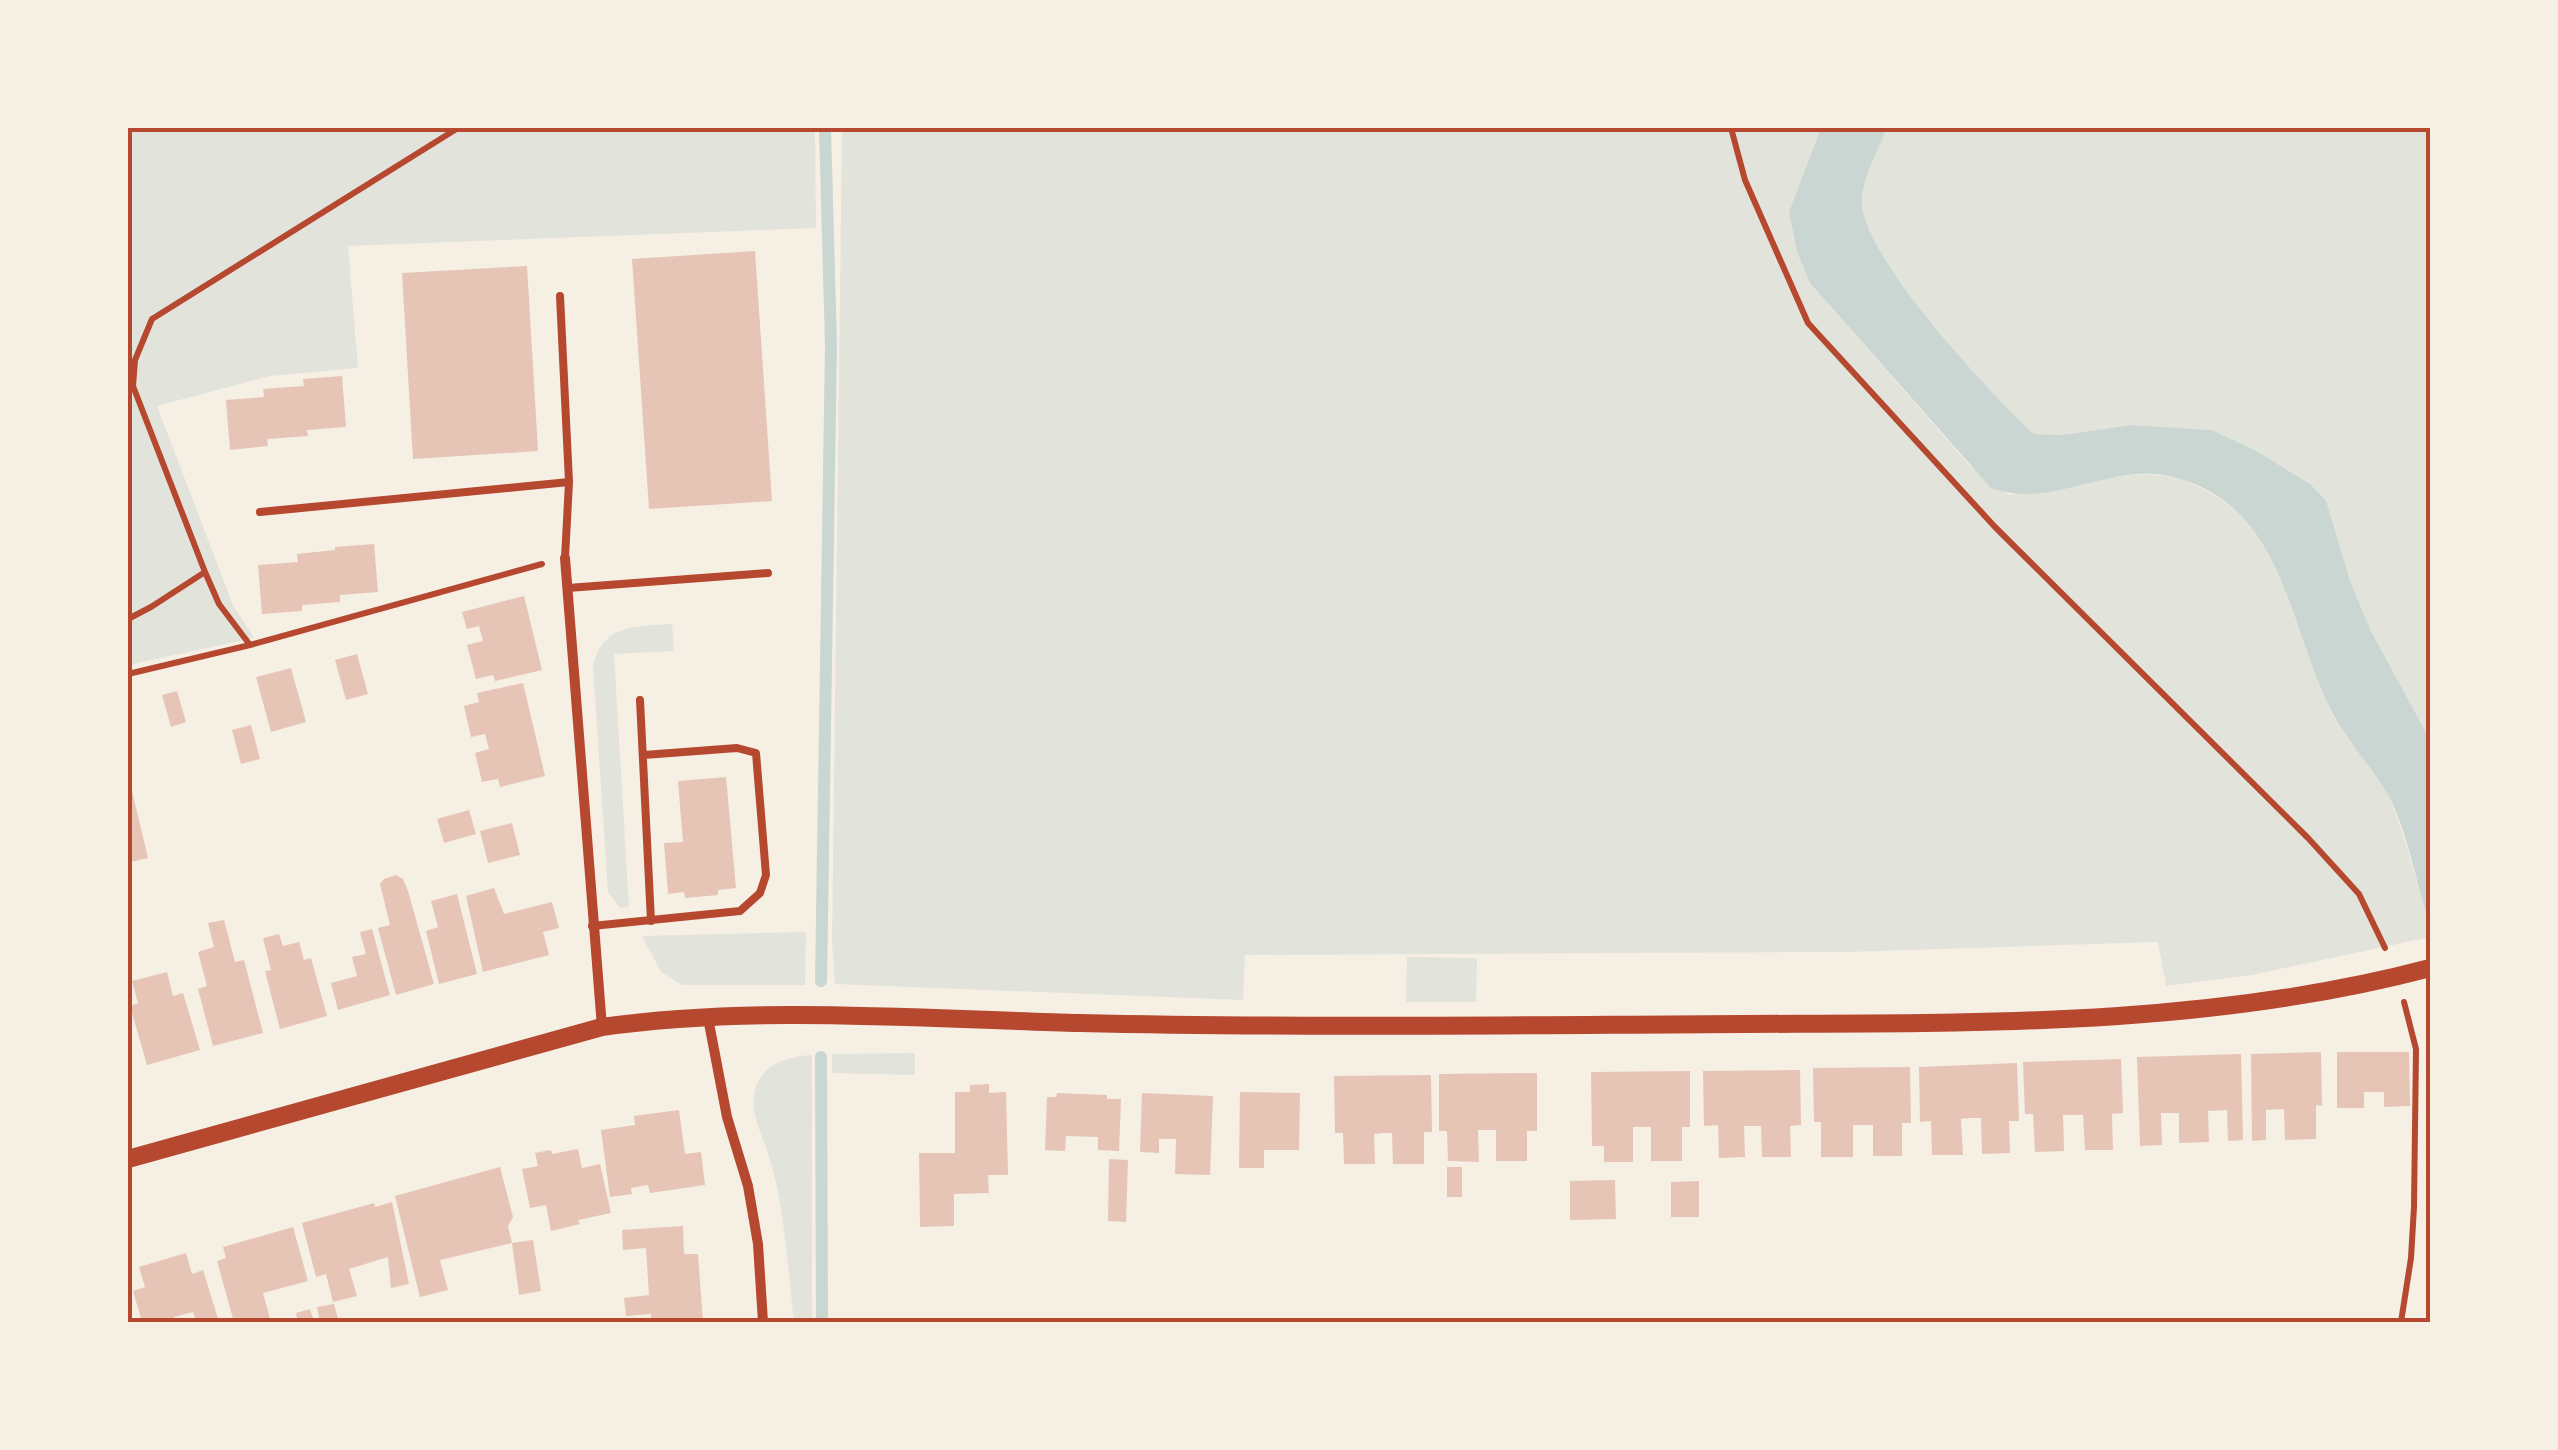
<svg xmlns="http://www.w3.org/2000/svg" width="2558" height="1450" font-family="Bitter,serif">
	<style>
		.green { fill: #e2e4dc }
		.water { fill: #c9d6d2 }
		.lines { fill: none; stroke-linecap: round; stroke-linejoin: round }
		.stream { stroke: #c9d6d2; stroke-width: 12 }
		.building { fill: #e6c5b7 }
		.path { stroke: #b5482f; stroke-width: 6 }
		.service { stroke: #b5482f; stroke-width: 8 }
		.minor { stroke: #b5482f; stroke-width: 10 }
		.tertiary { stroke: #b5482f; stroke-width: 18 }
		.neatline { fill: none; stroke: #b5482f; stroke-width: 4 }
	</style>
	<rect width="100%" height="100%" fill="#f6efe4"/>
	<path class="green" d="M128 128H815L816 228 348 246 358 368 270 376 157 406 233 605 254 638 128 665Z
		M842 128H1821L1789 212 1797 252 1810 283 1970 466 2009 495C2056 491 2133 465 2175 478 2290 513 2287 622 2332 713 2348 744 2377 769 2391 801 2407 841 2416 884 2430 925V937L2252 975 2166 986 2158 942 1849 952 1245 955 1243 1000 835 984 832 944Z
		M1887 128H2430V740L2371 631 2310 484 2258 452 2211 430 2132 425 2061 435 2034 434C1992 395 1861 256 1862 201 1862 178 1879 149 1887 128Z
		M672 624 674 651 614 654 629 907 620 908 608 892 593 667C601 624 637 626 672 624Z
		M806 932 805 985H682L661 972 642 936Z
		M1407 957 1477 958 1476 1002H1406Z
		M915 1053V1075L832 1073V1054Z
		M812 1055V1322H794C787 1265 785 1202 766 1147 759 1128 749 1108 756 1087 764 1063 790 1056 812 1055Z"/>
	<path class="water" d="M1821 128H1887C1879 149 1862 178 1862 201 1861 256 1992 395 2034 434L2061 435 2132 425 2212 430 2258 452 2310 484 2326 501 2350 581 2371 631 2430 740V925C2416 885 2408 831 2388 795 2372 767 2348 742 2333 714 2287 626 2286 503 2169 476 2110 463 2049 510 1991 488L1810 283 1797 252 1789 212Z"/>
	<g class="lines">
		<path class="stream" d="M821 981 831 345 825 128
			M821 1057 822 1322"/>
	</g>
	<path class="building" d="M755 251 772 501 649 509 632 259Z
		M527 266 538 451 413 459 402 273Z
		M342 376 346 427 307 430 308 436 267 439 268 446 230 450 226 400 264 397 263 389 304 386 303 379Z
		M374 544 378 592 340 595V602L302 605V611L262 614 258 565 298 562 297 554 335 550V547Z
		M524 596 542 670 495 681 493 675 476 679 467 645 483 641 479 626 467 629 462 612Z
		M357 654 368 694 346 700 335 660Z
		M291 668 306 722 271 732 256 677Z
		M523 683 545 776 500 787 498 779 482 782 475 753 489 749 485 734 471 737 464 706 479 702 477 693Z
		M177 691 186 722 171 727 162 695Z
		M251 725 260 759 241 764 232 730Z
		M726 777 736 888 718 890V895L685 898 684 892 668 894 664 843 683 842 678 781Z
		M132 791 148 858 130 862 128 792Z
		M469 810 476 834 444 843 437 819Z
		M512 823 520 855 488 863 480 831Z
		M396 875 403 879 408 891 434 984 396 995 378 928 390 925 380 884 384 879Z
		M494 888 504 914 552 902 559 928 543 932 549 955 483 972 466 896Z
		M457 894 477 974 439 984 426 931 438 927 431 901Z
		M224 920 235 962 244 960 263 1033 213 1046 198 989 207 986 198 952 214 947 208 923Z
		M372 929 390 995 338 1010 331 983 357 976 352 957 366 954 360 932Z
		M279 934 283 946 299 942 304 960 311 958 327 1016 280 1029 265 971 271 970 263 938Z
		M167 972 173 996 183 993 200 1050 147 1065 130 1006 138 1003 132 981Z
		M2321 1052 2322 1106 2316 1105V1139L2285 1140 2284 1109 2266 1110V1140L2252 1141 2251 1054Z
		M2337 1052H2409L2410 1106 2384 1107V1092H2364V1108H2337Z
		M2241 1054 2243 1140 2228 1141 2227 1110 2208 1111 2209 1142 2179 1143V1113H2161L2162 1145 2140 1146 2137 1057Z
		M2121 1059 2123 1113 2112 1114 2113 1150H2085L2083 1115H2063L2064 1151 2035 1152 2033 1114H2025L2023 1062Z
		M2017 1063 2019 1121H2009L2010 1153 1982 1154 1981 1118H1971L1961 1119 1963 1155H1932L1931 1121 1920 1122 1919 1067Z
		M1910 1067 1911 1123H1902V1156H1873V1125H1853V1157H1821V1122H1814L1813 1068Z
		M1800 1070 1801 1125 1790 1126 1791 1157H1762L1761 1126H1744L1745 1157 1719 1158 1718 1125 1704 1126 1703 1071Z
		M1690 1071V1127H1682V1161H1651V1127H1633V1162H1604V1146H1592L1591 1072Z
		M1537 1073V1131H1527V1161H1496V1130H1478L1479 1162 1448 1161 1447 1131H1439V1074Z
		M1431 1075 1432 1132H1424V1164H1393L1392 1133H1383L1374 1134 1375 1164H1344L1343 1133H1335L1334 1076Z
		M989 1084V1093L1006 1092 1008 1175H988L989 1193 954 1194V1226L920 1227 919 1153H955V1092H970V1085Z
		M1240 1092 1300 1093 1299 1150H1264V1168H1239Z
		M1057 1093 1107 1095V1099H1121L1119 1151 1098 1150V1137L1066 1136 1065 1151 1045 1150 1047 1097H1056Z
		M1142 1093 1213 1096 1210 1175 1175 1174 1176 1139H1159V1153L1140 1152Z
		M679 1110 685 1154 701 1152 705 1185 650 1193 648 1185 631 1188 632 1194 610 1197 601 1130 635 1125 634 1116Z
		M578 1149 582 1168 600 1164 611 1213 578 1220 580 1224 551 1231 546 1205 530 1208 522 1169 538 1166 535 1153 551 1150 552 1154Z
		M1109 1159 1128 1160 1126 1222 1108 1221Z
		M500 1167 513 1217 508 1226 512 1243 533 1240 541 1291 519 1295 512 1243 440 1260 448 1290 420 1297 395 1196Z
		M1447 1167H1462V1197H1447Z
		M1615 1180 1616 1219 1570 1220V1181Z
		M1699 1181V1217H1671V1182Z
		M392 1202 409 1284 391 1288 388 1257 349 1269 357 1296 333 1302 326 1274 316 1277 302 1223 374 1203 375 1207Z
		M683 1226 684 1254H698L703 1322H651V1314L626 1316 624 1298 649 1295 646 1248 623 1250 622 1230Z
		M293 1227 308 1281 263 1293 271 1322H234L217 1261 226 1258 223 1247Z
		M186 1253 192 1274 203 1270 219 1322H196L193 1312 174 1317 176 1322H142L133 1291 145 1287 139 1267Z
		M334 1304 339 1322H320L317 1307Z
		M310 1309 314 1322H298L296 1313Z"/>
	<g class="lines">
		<path class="path" d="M1731 128 1745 180 1808 323 1995 527 2308 838 2359 894 2385 948
			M128 619 151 607 205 572
			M250 645 219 604 205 572 133 386 135 360 152 319 458 128
			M128 674 250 645 542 564
			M2401 1322 2411 1258 2414 1207 2416 1049 2404 1002"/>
		<path class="service" d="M560 296 569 482 565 558
			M260 512 569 482
			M568 588 768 573
			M640 700 651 921
			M592 926 740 911 760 893 766 875 756 753 737 748 644 755"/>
		<path class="minor" d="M565 558 602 1027
			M708 1018 727 1117 748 1186 758 1244 763 1322"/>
		<path class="tertiary" d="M128 1159 602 1027C759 1005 922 1019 1080 1023 1301 1028 1522 1025 1744 1024 1972 1023 2208 1027 2430 968"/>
	</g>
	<rect width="2558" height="1450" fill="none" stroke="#f6efe4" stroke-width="260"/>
	<rect x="130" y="130" width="2298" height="1190" class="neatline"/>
</svg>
